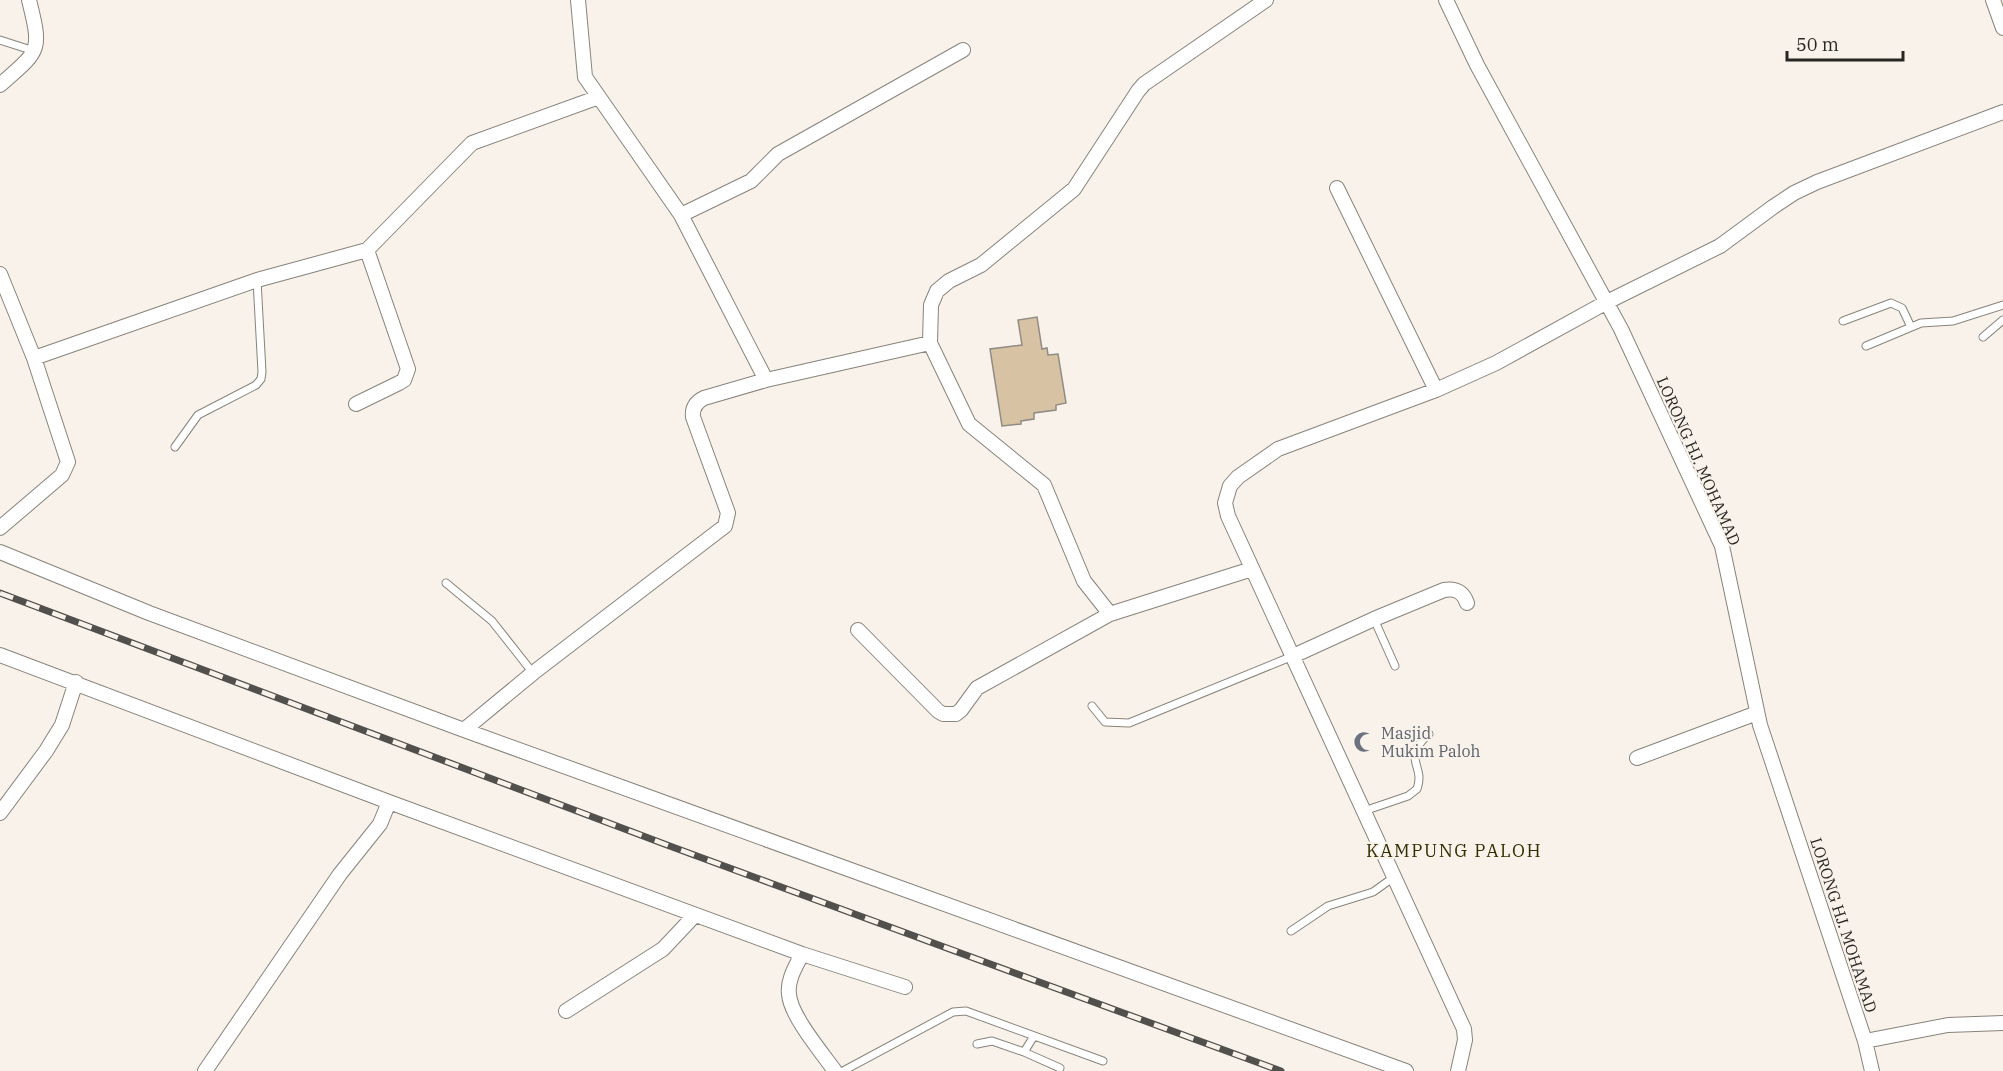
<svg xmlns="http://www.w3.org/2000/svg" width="2003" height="1071" font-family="'IBM Plex Serif',serif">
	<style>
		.building { fill: #d7c2a4; stroke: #908b83; stroke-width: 1.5 }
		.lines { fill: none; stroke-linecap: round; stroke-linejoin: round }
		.service-casing { stroke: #88837b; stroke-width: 9 }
		.minor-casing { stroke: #88837b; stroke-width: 16 }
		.service { stroke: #fff; stroke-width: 7 }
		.minor { stroke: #fff; stroke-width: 14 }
		.rail-casing { stroke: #52504c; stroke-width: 7 }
		.rail { stroke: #f8f2ea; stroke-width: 4.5; stroke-dasharray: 14; stroke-linecap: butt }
		.labels { text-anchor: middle; stroke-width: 4.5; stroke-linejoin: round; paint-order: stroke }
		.street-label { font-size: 16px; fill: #282623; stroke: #f8f2ea }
		.worship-label { font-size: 16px; fill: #5b616d; stroke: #f8f2ea; text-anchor: start }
		.neighbourhood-label { font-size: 18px; letter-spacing: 1.5px; fill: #332c01; stroke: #f8f2ea }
	</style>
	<rect width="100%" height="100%" fill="#f8f2ea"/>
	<path class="building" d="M1037 317 1042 349 1047 348 1048 355 1058 354 1066 403 1056 405V410L1034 413V419L1021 421V424L1002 426 990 349 1022 345 1018 320Z"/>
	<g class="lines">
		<g class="service-casing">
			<path id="service" d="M0 40 34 51
				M1843 321 1891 303 1902 308 1911 327
				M1983 337 2003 320
				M1866 346 1921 323 1953 321 2003 305
				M175 447 198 415 256 385 261 379 262 372 257 280
				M446 583 492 621 533 673
				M1374 619 1395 666
				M1092 706 1105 722 1129 723 1293 656
				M1364 811 1408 796 1417 789C1426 764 1400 760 1429 734
				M1291 931 1328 906 1373 892 1394 877
				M977 1044 992 1041 1024 1052 1034 1036
				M1024 1052 1060 1068
				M843 1071 953 1012 966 1011 1103 1061"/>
		</g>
		<g class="minor-casing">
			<path id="minor" d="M1446 0 1477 65 1621 329 1722 546 1760 725 1865 1041 1872 1071
				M1993 0 2003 28
				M0 85C40 50 42 52 29 0
				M1337 188 1436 390
				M681 215 751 181 778 154 963 50
				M0 274 34 358 68 462 62 475 0 528
				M930 343 931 305 937 291 949 281 981 265 1074 189 1138 91 1144 84 1266 0
				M34 358 257 280 367 250
				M766 380 930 343 969 424 1044 485 1084 581 1110 614
				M356 404 399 383 404 380 408 369 367 250 472 143 599 97
				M0 552 149 613 464 730 1406 1071
				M858 630 938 711 943 714H956L961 710 977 688 1110 614 1252 569
				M0 655 389 802 802 954C796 966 787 980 789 994 790 1015 822 1053 835 1071
				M1293 656 1374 619 1444 590C1456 588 1463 592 1467 603
				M464 730 533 673 725 526 728 513 693 417C692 408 696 402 704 398L766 380 681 215 585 77 578 0
				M1637 758 1757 713
				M0 813 46 751 62 725 76 682
				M802 954 905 987
				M566 1011 663 949 695 915
				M1865 1041 1948 1025 2003 1023
				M205 1071 340 874 380 824 389 802
				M1458 1071 1465 1040 1464 1029 1228 516 1225 503 1230 486 1238 477 1278 449 1436 390 1496 363 1607 302 1720 246 1773 207 1794 193 1817 182 2003 112"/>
		</g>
		<use href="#service" class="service"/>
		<use href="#minor" class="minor"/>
		<g class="rail-casing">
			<path id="rail" d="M0 593 667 845 1281 1071"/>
		</g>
		<use href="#rail" class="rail"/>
	</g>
	<defs>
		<g id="mosque-bare" transform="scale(1.62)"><path d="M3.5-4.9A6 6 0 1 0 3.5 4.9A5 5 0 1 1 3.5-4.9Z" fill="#6b7280" stroke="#f8f2ea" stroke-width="2.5" paint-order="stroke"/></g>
	</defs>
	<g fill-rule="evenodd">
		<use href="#mosque-bare" x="1364" y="742"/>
	</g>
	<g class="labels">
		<g class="street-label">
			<text transform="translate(1699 461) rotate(66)" y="6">LORONG HJ. MOHAMAD</text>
			<text transform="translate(1844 925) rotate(72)" y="6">LORONG HJ. MOHAMAD</text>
		</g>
		<g class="worship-label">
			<text x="1381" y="739">Masjid<tspan x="1381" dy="18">Mukim Paloh</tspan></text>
		</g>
		<g class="neighbourhood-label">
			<text x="1454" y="857">KAMPUNG PALOH</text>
		</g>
	</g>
	<path d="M1787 51v9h116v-9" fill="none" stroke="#282623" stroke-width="3"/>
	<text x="1796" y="51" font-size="18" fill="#282623" stroke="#f8f2ea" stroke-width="4.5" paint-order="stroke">50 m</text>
</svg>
